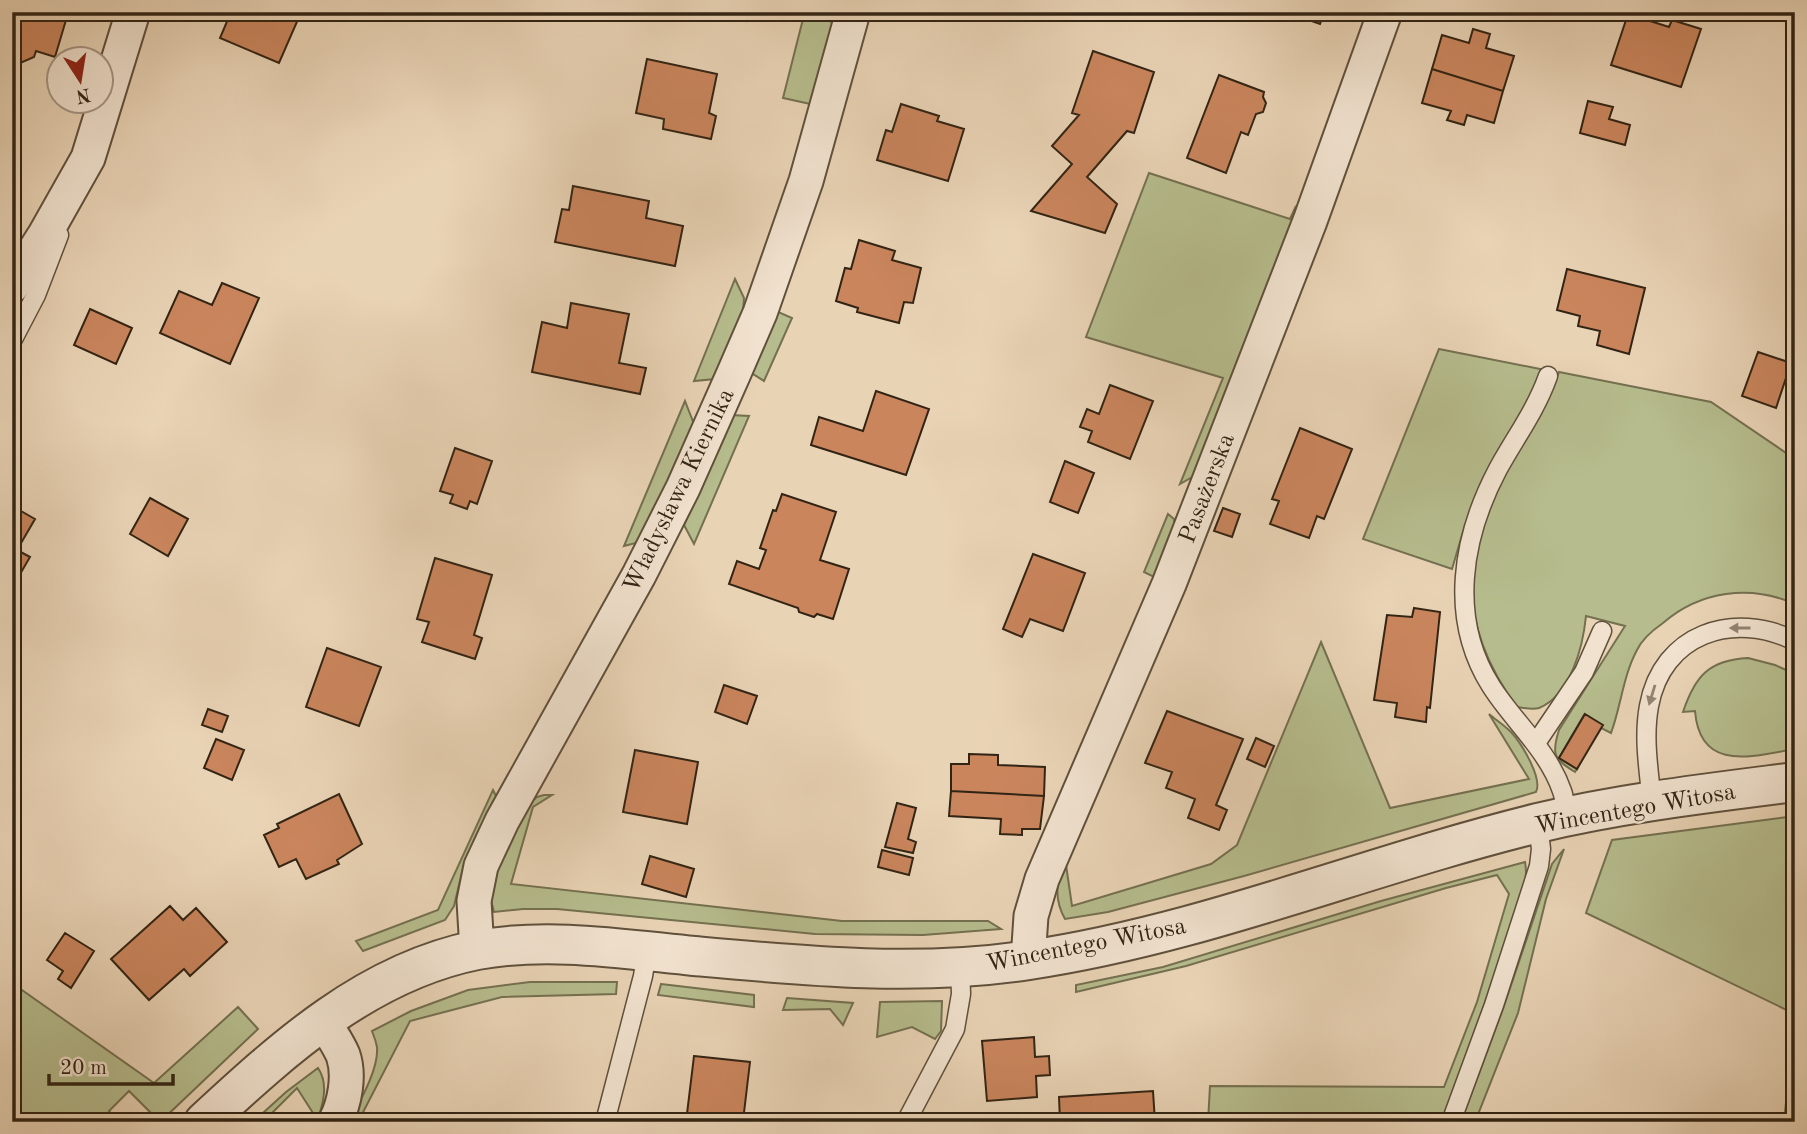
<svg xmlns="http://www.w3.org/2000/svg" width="1807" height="1134" font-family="'Old Standard TT',serif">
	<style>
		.green { fill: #b6bc8d; stroke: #747050; stroke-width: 2 }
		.building { fill: #ca855d; stroke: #322414; stroke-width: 2 }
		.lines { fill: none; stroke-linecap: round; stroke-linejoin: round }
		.service-casing { stroke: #60503c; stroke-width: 21 }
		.minor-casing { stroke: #60503c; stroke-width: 37 }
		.tertiary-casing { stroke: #60503c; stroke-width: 42 }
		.service { stroke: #f1e2cf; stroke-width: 18 }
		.minor { stroke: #f1e2cf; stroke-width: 33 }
		.tertiary { stroke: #f1e2cf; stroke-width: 38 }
		.oneway { fill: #928372 }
		.labels { text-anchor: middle; stroke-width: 5; stroke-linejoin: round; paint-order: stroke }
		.street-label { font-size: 24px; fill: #322414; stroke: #f1e2cf }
	</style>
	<rect width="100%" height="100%" fill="#e9d3b5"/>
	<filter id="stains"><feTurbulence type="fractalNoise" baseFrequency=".00286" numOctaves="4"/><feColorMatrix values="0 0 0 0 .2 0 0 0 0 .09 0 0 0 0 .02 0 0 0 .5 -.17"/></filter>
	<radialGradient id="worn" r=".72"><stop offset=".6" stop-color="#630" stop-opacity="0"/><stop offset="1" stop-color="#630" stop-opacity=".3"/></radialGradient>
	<path class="green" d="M804 15 833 22 836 31 815 105 783 98Z
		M1149 173 1290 219 1295 208 1297 219 1194 476 1180 484 1223 378 1086 337Z
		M791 276 778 312 792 318 764 381 750 372 784 279Z
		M735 279 744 298 743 311 715 379 694 381Z
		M1439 349 1545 370 1481 485 1465 525 1452 569 1363 539Z
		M1559 372 1711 402 1795 459V604C1750 584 1700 591 1663 623 1653 630 1642 639 1637 650 1623 676 1621 706 1611 733L1601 728 1584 715 1559 758 1577 769 1575 772C1554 759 1551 755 1559 730L1625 626 1586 616C1583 646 1571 695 1539 708 1533 710 1524 708 1517 707 1471 645 1457 577 1489 505 1510 459 1539 419 1559 372Z
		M685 401 694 424 640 542 624 546Z
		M730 415 749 416 694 544 684 525Z
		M1168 514 1174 519 1175 530 1154 577 1144 572Z
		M1321 642 1390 808 1529 779 1489 714C1496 720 1504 725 1511 732 1521 743 1543 778 1536 792L1244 876 1108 912 1065 919C1053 898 1057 880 1065 858L1072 906 1211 864 1237 845Z
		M1748 658 1775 665 1795 674V749C1753 756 1700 773 1695 711L1683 712C1695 676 1709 660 1748 658Z
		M493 790 496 796 465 860 454 906 445 920 363 951 356 941 438 910Z
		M544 795H552L533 807 511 884 842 921H988L1001 929 923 935 815 934 557 909H523L494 912 490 896 492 880 523 809 537 797Z
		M1795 816V1122H1784L1795 1014 1586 913 1612 840Z
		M1564 849 1546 899 1518 1013 1475 1122H1461L1503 1009 1552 864Z
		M1525 862C1530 887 1515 915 1507 939 1486 1001 1464 1061 1441 1122H1208L1210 1086 1444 1087 1477 1002 1509 894 1497 875 1446 888 1186 966 1076 992V985L1163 967 1381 901Z
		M530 982H617L616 994 502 997 410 1021 358 1122H349C359 1103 379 1069 377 1047 376 1042 374 1036 372 1031L411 1011 468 990Z
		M12 983 154 1083 238 1007 258 1029 160 1122 129 1091 109 1111 118 1122H12Z
		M661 984 754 995V1007L658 995Z
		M787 998 853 1003 843 1025 830 1009 783 1010Z
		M942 1001 941 1031 935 1039 912 1027 877 1037 880 1002Z
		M318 1068C329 1084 323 1104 317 1122H309L313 1113 297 1088 263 1122H253L286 1092Z"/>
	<path class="building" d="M12 12H75L66 20 55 57 36 51 34 57 18 64 12 62Z
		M231 12H309L306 20 299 17 279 63 220 38Z
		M713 12H749L746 21Z
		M1286 12H1324L1320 24Z
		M1628 14 1669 27 1672 20 1701 29 1681 87 1611 65Z
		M1473 29 1490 34 1486 48 1514 56 1503 91 1432 69 1442 35 1469 43Z
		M1093 51 1154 72 1134 133 1127 131 1087 177 1117 204 1105 233 1031 211 1072 164 1052 146 1079 115 1072 113Z
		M647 59 717 74 709 113 716 116 711 139 663 129 664 119 636 113Z
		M1432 69 1503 91 1494 123 1467 115 1464 125 1447 120 1451 111 1422 103Z
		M1219 75 1264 92 1263 97 1266 103 1263 112 1256 114 1248 135 1241 132 1226 173 1187 158Z
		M1588 101 1613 107 1609 119 1630 125 1625 145 1580 133Z
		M901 104 939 116 937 121 964 129 948 181 877 160 886 130 892 132Z
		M573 186 649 201 646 218 683 226 675 266 555 242 562 209 569 210Z
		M859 240 895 251 892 260 921 268 913 303 904 302 899 323 857 312 858 308 836 301 845 268 851 269Z
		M1567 269 1645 288 1629 354 1597 345 1600 331 1578 326 1580 316 1557 310Z
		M222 283 259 298 230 364 160 333 179 291 212 305Z
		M571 303 629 314 619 363 646 368 640 394 532 372 542 322 567 328Z
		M90 309 132 328 116 364 74 345Z
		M1758 352 1791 363 1776 408 1742 396Z
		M1110 385 1153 401 1130 459 1088 442 1092 431 1080 427 1087 409 1099 414Z
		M876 391 929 409 906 475 811 445 819 417 863 431Z
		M1300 428 1352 449 1324 519 1317 516 1309 538 1270 524 1279 501 1272 499Z
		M455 448 492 461 477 504 470 501 467 509 450 503 453 495 440 491Z
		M1065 461 1094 473 1078 513 1050 502Z
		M782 494 836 512 820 560 849 569 833 619 817 614 814 617 799 612 798 608 729 584 737 561 759 569 766 550 760 548 773 510 776 511Z
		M150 498 188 519 168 556 130 534Z
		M12 506 35 519 17 550 30 557 12 588Z
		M1223 508 1240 514 1232 537 1214 531Z
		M1033 554 1085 573 1063 631 1030 619 1022 637 1003 629Z
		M435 558 492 575 474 635 482 638 475 659 422 642 429 622 417 619Z
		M1414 608 1440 612 1430 708 1427 707 1426 722 1395 717 1397 703 1374 700 1387 615 1412 617Z
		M327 648 381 667 359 726 306 707Z
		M724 685 757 696 747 724 715 712Z
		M208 709 228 716 222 732 202 725Z
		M1167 711 1243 739 1216 805 1227 810 1219 830 1188 818 1195 799 1166 788 1172 772 1145 763Z
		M1585 714 1603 725 1577 769 1559 758Z
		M1256 738 1274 746 1265 767 1247 759Z
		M216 739 244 750 232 780 204 768Z
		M635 750 698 762 687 824 623 812Z
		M969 754 998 755V765L1045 767 1044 796 951 791V764H969Z
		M951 791 1044 796 1040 829H1022V835L1000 834 1001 819 949 816Z
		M339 794 362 844 337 860 339 864 306 879 296 859 279 867 264 835 279 828 277 824Z
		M897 803 916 808 908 839 916 842 913 853 885 847Z
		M882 850 913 858 909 875 878 867Z
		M650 856 694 869 686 897 642 884Z
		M170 906 183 920 196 908 227 942 190 976 184 969 149 1000 111 959Z
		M65 933 94 951 71 988 58 979 63 971 47 960Z
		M1034 1037 1035 1057 1049 1056 1050 1075 1036 1076 1037 1097 987 1101 982 1041Z
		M694 1056 750 1062 743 1121 686 1122Z
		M1153 1091 1155 1122H1060L1059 1097Z"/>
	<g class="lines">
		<g class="service-casing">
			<path id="service" d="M12 341 36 295 59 235
				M1548 376C1536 410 1515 438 1498 469 1462 537 1448 618 1491 686 1513 721 1548 750 1562 791 1565 799 1565 809 1567 817
				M1536 743 1584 672 1602 631
				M1652 803C1649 771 1643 738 1649 706 1662 634 1733 610 1795 641
				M605 1122 643 976 647 951
				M906 1122 955 1029 961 994 960 967
				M1451 1122 1494 1005 1539 866 1541 849 1538 823"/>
		</g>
		<g class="minor-casing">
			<path id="minor" d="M12 286 44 236 88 158 133 12
				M477 950 474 901 481 866 502 821 639 575 683 488 734 373 760 313 806 181 853 12
				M1028 960 1031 916 1042 879 1169 584 1310 221 1385 12
				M323 1020C329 1031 338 1043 343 1055 350 1075 345 1103 335 1122"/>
		</g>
		<g class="tertiary-casing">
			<path id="tertiary" d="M204 1122C284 1048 367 972 477 950 548 937 623 949 694 956 804 966 918 977 1029 960 1203 934 1367 865 1538 823 1622 803 1709 793 1795 782"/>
		</g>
		<use href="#service" class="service"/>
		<use href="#minor" class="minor"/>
		<use href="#tertiary" class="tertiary"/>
	</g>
	<defs><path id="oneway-solid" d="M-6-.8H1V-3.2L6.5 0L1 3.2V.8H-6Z" transform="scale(1.75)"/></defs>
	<g class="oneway">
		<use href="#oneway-solid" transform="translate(1740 628) rotate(180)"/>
		<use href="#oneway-solid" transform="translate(1652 695) rotate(107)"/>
	</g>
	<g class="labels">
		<g class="street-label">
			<text transform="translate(1206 488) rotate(-69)" y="8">Pasażerska</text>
			<text transform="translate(678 490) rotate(-64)" y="8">Władysława Kiernika</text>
			<text transform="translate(1635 808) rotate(-10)" y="8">Wincentego Witosa</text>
			<text transform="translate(1086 944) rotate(-11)" y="8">Wincentego Witosa</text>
		</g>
	</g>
	<rect width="1807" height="1134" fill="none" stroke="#e9d3b5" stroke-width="42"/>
	<rect x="14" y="14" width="1779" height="1106" fill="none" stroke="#322414" stroke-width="3.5"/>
	<rect x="21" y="21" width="1765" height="1092" fill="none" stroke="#322414" stroke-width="2"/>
	<g transform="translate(80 80) rotate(168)"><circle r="33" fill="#f1e2cf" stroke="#a59684" stroke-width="2"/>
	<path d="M0-5L12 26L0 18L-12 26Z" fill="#8f2418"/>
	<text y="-10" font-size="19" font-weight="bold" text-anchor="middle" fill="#322414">N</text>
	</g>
	<path d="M49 1074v10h124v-10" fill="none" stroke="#322414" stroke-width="3.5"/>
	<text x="60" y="1074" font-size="21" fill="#322414" stroke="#f1e2cf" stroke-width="5" paint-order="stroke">20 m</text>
	<rect width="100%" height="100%" filter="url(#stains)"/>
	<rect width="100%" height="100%" fill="url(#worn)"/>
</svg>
